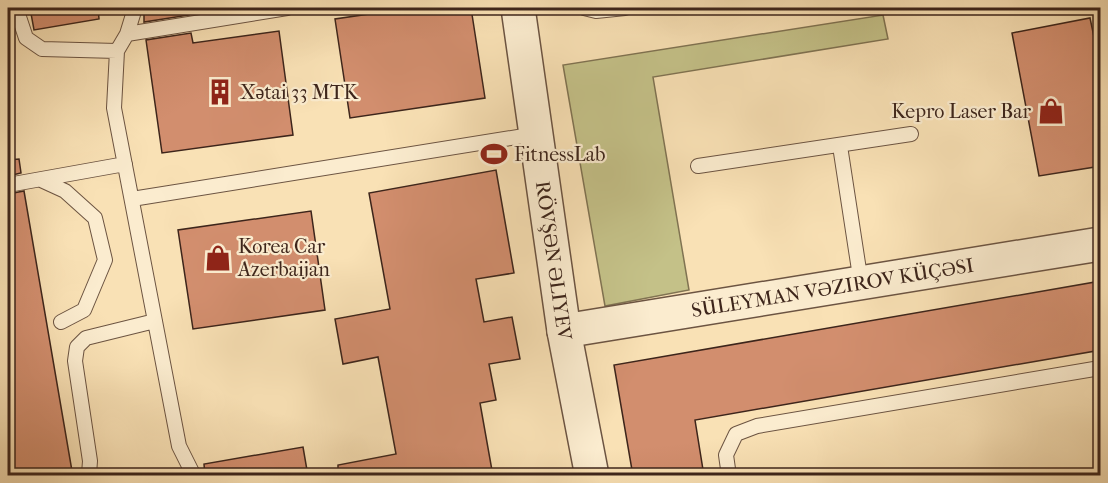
<svg xmlns="http://www.w3.org/2000/svg" width="1108" height="483" font-family="'IM FELL French Canon',serif">
	<style>
		.green { fill: #c4c188; stroke: #807352; stroke-width: 1.5 }
		.building { fill: #d28e6e; stroke: #3d251b; stroke-width: 1.5 }
		.lines { fill: none; stroke-linecap: round; stroke-linejoin: round }
		.service-casing { stroke: #6c5442; stroke-width: 16 }
		.tertiary-casing { stroke: #6c5442; stroke-width: 36 }
		.service { stroke: #fbeccf; stroke-width: 14 }
		.tertiary { stroke: #fbeccf; stroke-width: 33 }
		.labels { text-anchor: middle; stroke-width: 4.5; stroke-linejoin: round; paint-order: stroke }
		.poi-label { font-size: 20px; fill: #3d251b; stroke: #fbeccf; text-anchor: start }
		.street-label { font-size: 20px; fill: #3d251b; stroke: #fbeccf }
	</style>
	<rect width="100%" height="100%" fill="#f9e1b5"/>
	<filter id="stains"><feTurbulence type="fractalNoise" baseFrequency=".00333" numOctaves="4"/><feColorMatrix values="0 0 0 0 .2 0 0 0 0 .09 0 0 0 0 .02 0 0 0 .5 -.17"/></filter>
	<radialGradient id="worn" r=".72"><stop offset=".6" stop-color="#630" stop-opacity="0"/><stop offset="1" stop-color="#630" stop-opacity=".3"/></radialGradient>
	<path class="green" d="M883 15 888 39 653 77 689 290 605 306 563 65Z"/>
	<path class="building" d="M30 8H98L99 19 34 30Z
		M144 8H187L189 15 144 22Z
		M411 8H471L485 98 350 118 335 19Z
		M1090 18 1101 70V166L1039 176 1012 33Z
		M279 31 293 135 162 153 146 40 191 33 193 43Z
		M19 159 21 173 8 176V160Z
		M496 170 514 273 476 279 484 322 512 317 520 359 489 364 496 400 480 403 493 476H338V465L396 454 378 357 343 364 335 319 390 309 369 193Z
		M24 191 72 471 48 476H8V194Z
		M311 211 325 310 193 329 178 230Z
		M1101 281V350L695 420 704 476H633L614 365Z
		M303 447 308 476H205L204 464Z"/>
	<g class="lines">
		<g class="service-casing">
			<path id="service" d="M16 8 26 38 42 49 117 51
				M135 8 127 34 117 51 114 108 179 446 194 476
				M584 8 596 11 625 8
				M127 34 287 8
				M840 146 861 283
				M698 166 911 134
				M41 180 65 191 95 218 105 260 84 310 61 322
				M8 185 125 164
				M132 199 536 134
				M86 476 89 474 90 461 75 361 77 347 86 338 155 321
				M729 476 726 455 736 434 757 426 1100 368"/>
		</g>
		<g class="tertiary-casing">
			<g id="tertiary">
				<path id="s1" d="M518 8 564 331 592 476"/>
				<path id="s2" d="M564 331 1100 244"/>
			</g>
		</g>
		<use href="#service" class="service"/>
		<use href="#tertiary" class="tertiary"/>
	</g>
	<defs>
		<g id="building-bare" transform="scale(2.07)"><path d="M-4-6H4V6H1V3H-1V6H-4ZM-2.5-4.3h1.7v1.8h-1.7ZM.8-4.3h1.7v1.8H.8ZM-2.5-1h1.7V.8h-1.7ZM.8-1h1.7V.8H.8Z" fill="#8f2418" stroke="#fbeccf" stroke-width="2.5" paint-order="stroke"/></g>
		<g id="shop-bare" transform="scale(2.07)"><path d="M-5-2.5h2.3a2.7 3.5 0 0 1 5.4 0H5L5.5 6h-11ZM-1.5-2.5h3a1.5 2.3 0 0 0-3 0Z" fill="#8f2418" stroke="#fbeccf" stroke-width="2.5" paint-order="stroke"/></g>
		<g id="stadium-bare" transform="scale(2.07)"><path d="M0-5a6.5 5 0 1 0 0 10a6.5 5 0 1 0 0-10ZM-3.5-1.8h7v3.6h-7Z" fill="#8f2418" stroke="#fbeccf" stroke-width="2.5" paint-order="stroke"/></g>
	</defs>
	<g fill-rule="evenodd">
		<use href="#building-bare" x="220" y="92"/>
		<use href="#shop-bare" x="1051" y="111"/>
		<use href="#stadium-bare" x="494" y="154"/>
		<use href="#shop-bare" x="218" y="258"/>
	</g>
	<g class="labels">
		<g class="poi-label">
			<text x="240" y="99">Xətai 33 MTK</text>
			<text x="1031" y="118" text-anchor="end">Kepro Laser Bar</text>
			<text x="514" y="161">FitnessLab</text>
			<text x="238" y="253">Korea Car<tspan x="238" dy="23">Azerbaijan</tspan></text>
		</g>
		<g class="street-label">
			<text dy="7" stroke="none"><textPath href="#s1" startOffset="255">RÖVŞƏN ƏLIYEV</textPath></text>
			<text dy="7" stroke="none"><textPath href="#s2" startOffset="272">SÜLEYMAN VƏZIROV KÜÇƏSI</textPath></text>
		</g>
	</g>
	<rect width="1108" height="483" fill="none" stroke="#f9e1b5" stroke-width="30"/>
	<rect x="9" y="9" width="1090" height="465" fill="none" stroke="#3d251b" stroke-width="3"/>
	<rect x="15" y="15" width="1078" height="453" fill="none" stroke="#3d251b" stroke-width="1.5"/>
	<rect width="100%" height="100%" filter="url(#stains)"/>
	<rect width="100%" height="100%" fill="url(#worn)"/>
</svg>
